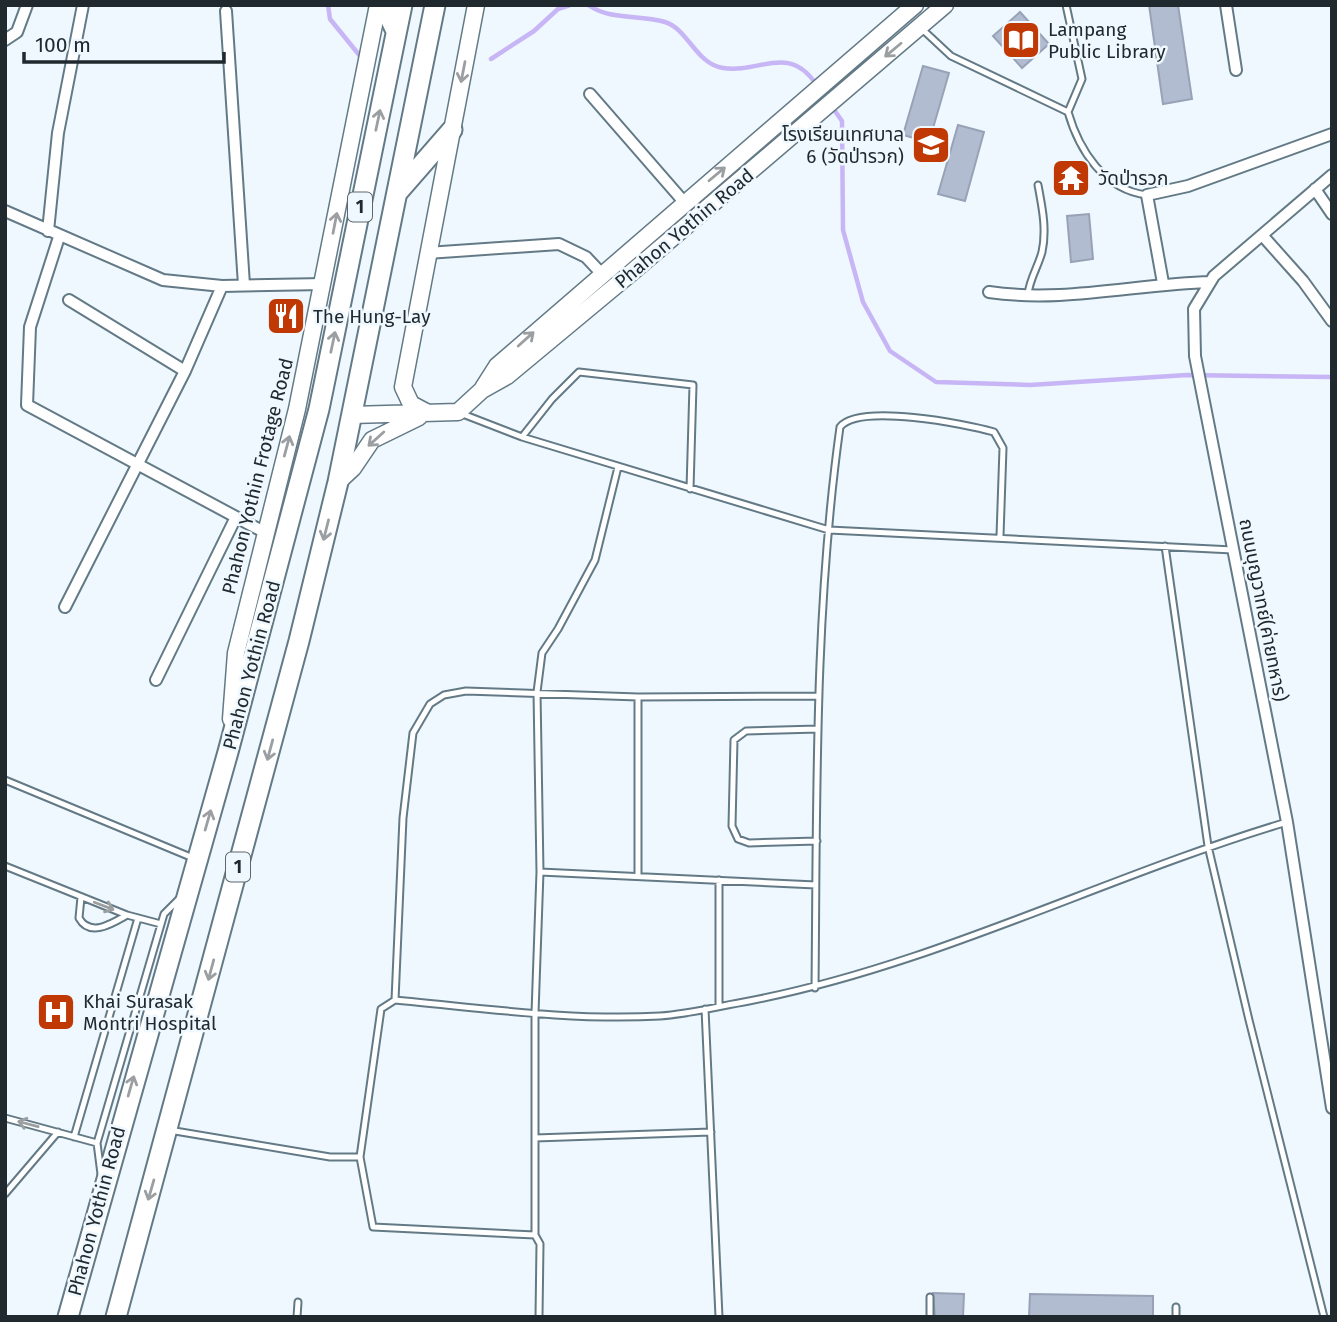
<svg xmlns="http://www.w3.org/2000/svg" width="1337" height="1322" font-family="'Fira Sans','Noto Sans Thai',sans-serif">
	<style>
		.lines { fill: none; stroke-linecap: round; stroke-linejoin: round }
		.stream { stroke: #c7b5f5; stroke-width: 4.5 }
		.building { fill: #b1bcd1; stroke: #98a2b7; stroke-width: 2 }
		.service-casing { stroke: #637a86; stroke-width: 9 }
		.minor-casing { stroke: #637a86; stroke-width: 14 }
		.secondary-casing { stroke: #637a86; stroke-width: 19 }
		.trunk-casing { stroke: #637a86; stroke-width: 23 }
		.service { stroke: #fff; stroke-width: 5 }
		.minor { stroke: #fff; stroke-width: 10 }
		.secondary { stroke: #fff; stroke-width: 16 }
		.trunk { stroke: #fff; stroke-width: 19 }
		.oneway { stroke: #9b9fa1 }
		.labels { text-anchor: middle; stroke-width: 5; stroke-linejoin: round; paint-order: stroke }
		.shield { fill: #eef8fe; stroke: #5e676c; stroke-width: 2 }
		.shield-label { font-size: 18px; font-weight: bold; fill: #20292e }
		.poi-label { font-size: 19px; fill: #20292e; stroke: #eef8fe; text-anchor: start }
		.street-label { font-size: 19px; fill: #20292e; stroke: #eef8fe }
	</style>
	<rect width="100%" height="100%" fill="#eef8fe"/>
	<g class="lines">
		<path class="stream" d="M328 5 330 19 360 56
			M588 5C612 21 638 14 665 22 688 29 696 64 723 68 759 74 788 43 816 84
			M491 59 534 31 558 9 570 5
			M821 91 842 121 843 230 863 302 890 351 936 382 1030 385 1187 375 1332 377"/>
	</g>
	<path class="building" d="M1149 5H1178L1192 99 1163 104Z
		M1020 12 1049 44 1022 68 993 36Z
		M923 66 949 73 929 142 903 135Z
		M958 125 984 132 965 201 938 194Z
		M1089 214 1093 259 1071 262 1067 216Z
		M933 1293 964 1294 963 1317H935Z
		M1030 1294 1153 1296V1317H1029Z"/>
	<g class="lines">
		<g class="service-casing">
			<path id="service" d="M1066 5 1082 79 1068 112
				M922 29 951 56 1068 112C1079 150 1104 190 1147 195
				M1028 294C1030 278 1038 267 1042 252 1047 229 1042 207 1038 185
				M460 413 522 437 829 530 1233 550
				M522 437 552 399 579 372 693 385 690 489
				M1165 546 1208 846 1249 1020 1324 1317
				M5 780 193 858
				M817 841 749 843 738 839 732 826 734 740 746 731 818 729
				M5 866 127 915 161 924
				M540 872 816 885
				M638 876V697
				M81 897 79 918C90 938 113 923 127 915
				M815 988C817 801 814 613 840 427 859 403 966 424 994 432L1003 448 1000 536
				M395 1000 403 818 413 733 430 704 444 695 466 691 638 697 819 696
				M719 1006V880
				M705 1009 719 1317
				M5 1118 97 1143
				M169 1130 330 1157H360
				M74 1137 138 918
				M535 1138 711 1132
				M101 1174 97 1143 164 914 179 899
				M5 1194 58 1132
				M535 1235 373 1227 360 1157 381 1009 395 1000C482 1008 572 1021 660 1016 689 1014 720 1006 749 1001 935 965 1106 876 1287 822
				M297 1317 298 1302
				M539 1317 540 1244 535 1235V1013L540 872 537 692 542 653 558 629 595 560 618 467
				M930 1317V1297
				M1176 1317V1307"/>
		</g>
		<g class="minor-casing">
			<path id="minor" d="M1226 5 1236 70
				M226 11 244 285
				M5 40 17 32 27 5
				M590 94 684 202
				M1332 175 1214 276 1194 309 1195 356 1287 822 1332 1108
				M1315 189 1332 214
				M5 211 163 280 222 286 324 284
				M48 231 58 133 83 5
				M1262 235 1303 281 1332 321
				M59 237 30 327 27 405 264 532
				M427 253 559 244 586 257 601 273
				M1163 283 1147 195 1188 186 1332 134
				M989 292C1063 303 1136 284 1210 282
				M69 300 185 371
				M65 607 185 371 222 286
				M156 680 236 517"/>
		</g>
		<g class="secondary-casing">
			<path id="secondary" d="M483 388 497 366 915 5
				M426 412 411 404 403 387 476 5
				M351 415 458 412 482 390 507 376 631 273 945 5
				M338 482 353 468 372 440 419 417
				M231 719 236 653 297 409 378 5"/>
		</g>
		<g class="trunk-casing">
			<path id="trunk" d="M384 5 396 31
				M397 193 452 130
				M68 1317 228 752 319 409 402 5
				M116 1317 299 641 338 482 435 5"/>
		</g>
		<use href="#service" class="service"/>
		<use href="#minor" class="minor"/>
		<use href="#secondary" class="secondary"/>
		<use href="#trunk" class="trunk"/>
	</g>
	<defs><path id="oneway-shaft" d="M-6 0H5M1.5-3L5.5 0L1.5 3" fill="none" stroke-width="1.6" stroke-linecap="round" stroke-linejoin="round" transform="scale(1.75)"/></defs>
	<g class="oneway">
		<use href="#oneway-shaft" transform="translate(893 50) rotate(140)"/>
		<use href="#oneway-shaft" transform="translate(463 72) rotate(101)"/>
		<use href="#oneway-shaft" transform="translate(378 120) rotate(-78)"/>
		<use href="#oneway-shaft" transform="translate(717 174) rotate(-40)"/>
		<use href="#oneway-shaft" transform="translate(335 223) rotate(-79)"/>
		<use href="#oneway-shaft" transform="translate(526 339) rotate(-42)"/>
		<use href="#oneway-shaft" transform="translate(333 342) rotate(-78)"/>
		<use href="#oneway-shaft" transform="translate(376 439) rotate(138)"/>
		<use href="#oneway-shaft" transform="translate(287 446) rotate(-75)"/>
		<use href="#oneway-shaft" transform="translate(326 530) rotate(104)"/>
		<use href="#oneway-shaft" transform="translate(270 750) rotate(105)"/>
		<use href="#oneway-shaft" transform="translate(208 820) rotate(-74)"/>
		<use href="#oneway-shaft" transform="translate(104 906) rotate(21)"/>
		<use href="#oneway-shaft" transform="translate(211 970) rotate(105)"/>
		<use href="#oneway-shaft" transform="translate(131 1086) rotate(-74)"/>
		<use href="#oneway-shaft" transform="translate(28 1124) rotate(-165)"/>
		<use href="#oneway-shaft" transform="translate(151 1190) rotate(106)"/>
	</g>
	<defs>
		<g id="library-square" transform="scale(2.0125)"><rect x="-9" y="-9" width="18" height="18" rx="4" fill="#c03804" stroke="#eef8fe"/><path d="M-6-4Q-3-5.5-.7-3.5V5Q-3 3-6 4ZM6-4Q3-5.5 .7-3.5V5Q3 3 6 4Z" fill="#fff"/></g>
		<g id="school-square" transform="scale(2.0125)"><rect x="-9" y="-9" width="18" height="18" rx="4" fill="#c03804" stroke="#eef8fe"/><path d="M0-5L7-2L0 1L-7-2ZM-4 1L0 2.5L4 1V4Q0 6-4 4Z" fill="#fff"/></g>
		<g id="temple-square" transform="scale(2.0125)"><rect x="-9" y="-9" width="18" height="18" rx="4" fill="#c03804" stroke="#eef8fe"/><path d="M0-6L5-2H3V0L6.5 2.5H4V6H1.5V3h-3V6H-4V2.5H-6.5L-3 0V-2H-5Z" fill="#fff"/></g>
		<g id="restaurant-square" transform="scale(2.0125)"><rect x="-9" y="-9" width="18" height="18" rx="4" fill="#c03804" stroke="#eef8fe"/><path d="M-5-6h1v4h1v-4h1v4h1v-4h1v5L-1.5 .5V6h-2V.5L-5-1ZM5-6V6H3V1.5H1.5Q1.5-4 5-6Z" fill="#fff"/></g>
		<g id="hospital-square" transform="scale(2.0125)"><rect x="-9" y="-9" width="18" height="18" rx="4" fill="#c03804" stroke="#eef8fe"/><path d="M-5-5h3v3.5h4V-5h3V5h-3V1.5h-4V5h-3Z" fill="#fff"/></g>
	</defs>
	<g fill-rule="evenodd">
		<use href="#library-square" x="1021" y="40"/>
		<use href="#school-square" x="931" y="145"/>
		<use href="#temple-square" x="1071" y="178"/>
		<use href="#restaurant-square" x="286" y="316"/>
		<use href="#hospital-square" x="56" y="1012"/>
	</g>
	<g class="labels">
		<g class="shield">
			<rect x="348" y="192.5" width="24" height="29" rx="5"/>
			<rect x="226" y="852.5" width="24" height="29" rx="5"/>
		</g>
		<g class="shield-label">
			<text x="360" y="213">1</text>
			<text x="238" y="873">1</text>
		</g>
		<g class="poi-label">
			<text x="1048" y="36">Lampang<tspan x="1048" dy="22">Public Library</tspan></text>
			<text x="904" y="141" text-anchor="end">โรงเรียนเทศบาล<tspan x="904" dy="22">6 (วัดป่ารวก)</tspan></text>
			<text x="1098" y="185">วัดป่ารวก</text>
			<text x="313" y="323">The Hung-Lay</text>
			<text x="83" y="1008">Khai Surasak<tspan x="83" dy="22">Montri Hospital</tspan></text>
		</g>
		<g class="street-label">
			<text transform="translate(684 228) rotate(-40)" y="7">Phahon Yothin Road</text>
			<text transform="translate(257 476) rotate(-76)" y="7">Phahon Yothin Frotage Road</text>
			<text transform="translate(1264 610) rotate(79)" y="7">ถนนบุญวาทย์(ค่ายทหาร)</text>
			<text transform="translate(251 665) rotate(-75)" y="7">Phahon Yothin Road</text>
			<text transform="translate(96 1211) rotate(-75)" y="7">Phahon Yothin Road</text>
		</g>
	</g>
	<rect width="1337" height="1322" fill="none" stroke="#20292e" stroke-width="14"/>
	<path d="M24 52v10h200v-10" fill="none" stroke="#20292e" stroke-width="3.5"/>
	<text x="35" y="52" font-size="21" fill="#20292e" stroke="#eef8fe" stroke-width="5" paint-order="stroke">100 m</text>
</svg>
